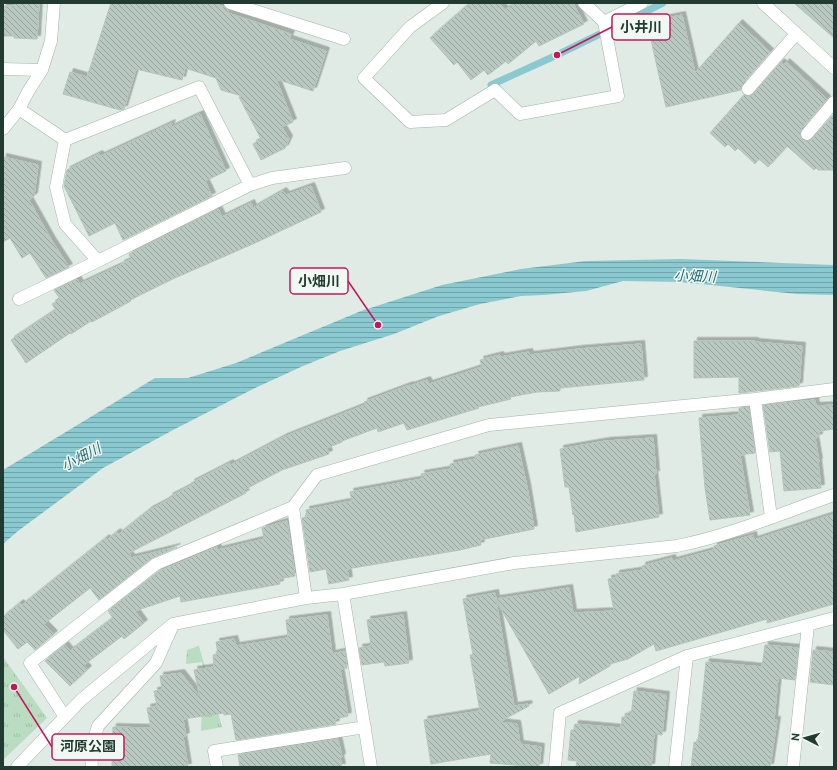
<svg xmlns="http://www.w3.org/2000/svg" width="837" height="770" font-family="Cabin,'Noto Sans JP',sans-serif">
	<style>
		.park { fill: url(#park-tufts) }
		.water { fill: url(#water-rules) }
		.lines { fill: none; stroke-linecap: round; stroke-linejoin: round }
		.stream { stroke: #8ac9cf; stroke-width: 7 }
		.building { fill: url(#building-back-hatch); stroke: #b3c4bc; filter: url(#shadow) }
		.minor-casing { stroke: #a3b3ac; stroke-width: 13 }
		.minor { stroke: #fff; stroke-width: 12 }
		.labels { text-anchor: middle; stroke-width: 3; stroke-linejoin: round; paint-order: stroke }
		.water-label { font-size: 14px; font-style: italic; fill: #1e6d75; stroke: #f1f8f4 }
		.leader { fill: none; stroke: #c2185b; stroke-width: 1.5 }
		.callout-dot { fill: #c2185b; stroke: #f1f8f4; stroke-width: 1.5 }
		.callout { fill: #f1f8f4; stroke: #c2185b; stroke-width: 1.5 }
		.callout-label { font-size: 14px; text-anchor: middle; font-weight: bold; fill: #223b32 }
	</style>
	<defs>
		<pattern id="park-tufts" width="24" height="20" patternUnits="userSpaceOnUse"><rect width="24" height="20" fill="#badcc0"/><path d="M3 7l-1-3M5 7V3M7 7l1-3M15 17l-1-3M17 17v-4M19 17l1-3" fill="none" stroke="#a0bea5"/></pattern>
		<pattern id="water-rules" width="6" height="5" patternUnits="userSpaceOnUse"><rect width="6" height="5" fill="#8ac9cf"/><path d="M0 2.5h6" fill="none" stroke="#70a4a9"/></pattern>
		<pattern id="building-back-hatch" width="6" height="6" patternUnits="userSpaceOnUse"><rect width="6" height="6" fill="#b9c8c1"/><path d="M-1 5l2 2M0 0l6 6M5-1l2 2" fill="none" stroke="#96a49d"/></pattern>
		<filter id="shadow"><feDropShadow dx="3.5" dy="-3.5" stdDeviation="0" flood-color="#0004"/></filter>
	</defs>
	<rect width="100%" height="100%" fill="#e0ebe5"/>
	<path class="park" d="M199 646 222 727 201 731 202 706 209 702 202 662 186 664 187 650Z
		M3 657 47 718 3 760Z"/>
	<path class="water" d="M681 259 834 265V295L797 294 681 282 623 281 586 291 543 295 521 296 480 304 439 316 394 334 340 351 303 366 253 389 173 430 103 468 18 531 3 544V470L155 378H188L236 363 361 311 442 285 521 269 586 261Z"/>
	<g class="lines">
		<path class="stream" d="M491 85 557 55 663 3"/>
	</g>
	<path class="building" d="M15 3H39L37 39 14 38V36H3V6H15Z
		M111 3H213L224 7 228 10V13L291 34 289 39 326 51 313 91 276 79 293 122 282 127 289 139 285 148 261 160 253 144 261 139 239 97 242 96 221 90 216 78 185 68 182 80 136 69 124 109 120 110 63 94 70 72 87 77Z
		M470 3H499L505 10 514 3H573L584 24 539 46 536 41 508 64 506 61 488 75 484 70 471 80 457 62 454 65 430 38Z
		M794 3H834V38Z
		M682 15 695 73 739 23 770 52 742 84 741 90 666 107 647 22Z
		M781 62 784 65 786 62 827 99 801 129 800 136 805 141H810L834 114V170H818L816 168 814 170 787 146 768 167 759 159 755 164 738 148 735 151 728 144 725 147 710 133 744 95 750 96 753 94Z
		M200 114 226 171 205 181 212 196 123 240 115 223 89 236 64 186 67 170 99 154 101 156 172 123 170 128Z
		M3 157 38 165 34 196 29 200 52 241 69 267 46 278 30 253 22 258 10 238 3 242Z
		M311 186 321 212 255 243 175 278 130 300 131 301 92 322 91 321 71 334 70 333 26 363 11 340 56 310 52 304 60 299 54 290 77 279 80 284 121 265V264L131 259 129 254 218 209 222 217 251 203 253 208 283 191 286 195Z
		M694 341H755V342L802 346 799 386 739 393V377L694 378Z
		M641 344 644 380 560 388V391L537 392 510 397 511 399 478 407 479 408 407 430 404 423 378 432 377 428 342 441V442L327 448 329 454 282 470 244 490 246 493 129 553 131 558 177 547 152 558 99 600 90 588 44 624 54 634 35 650 27 642 18 649 3 630V617L20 603 22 605 106 538 107 540 117 532 119 534 149 510 170 499 169 497 192 485 191 483 230 463 231 465 284 437 365 405 364 402 410 385V386L427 380 429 384 482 367 480 360 500 355 501 357 529 352 530 355 579 349Z
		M815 400 816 406 834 405V429L819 431V437L815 438 819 462H818L821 488 784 491 780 451 770 452 763 405Z
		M749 407 755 453 740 455 750 515 710 520 705 488 699 418 739 415V408Z
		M653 438 656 474H654L659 517 576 532 574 514 573 515 569 487H565L560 449 606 441Z
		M518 446 527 487 534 529 480 540 481 545 460 550 347 569 349 580 329 584 326 569 310 572 302 518 307 517 306 510 352 501 350 492 422 479 421 474 451 469 450 464 476 459 475 455Z
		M834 514V604L767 623V619L656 651 654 644 628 659 610 664V666L579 684 580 676 549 694 496 600 514 706 528 704 529 706 499 722 517 724 520 744 541 747 539 767 490 763 491 754 431 764 424 720 480 711 470 655H473L463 599 495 593 496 599 569 588 573 613 614 611 608 579 616 578V574L643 570 642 566 672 558 673 561 714 550V546L753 535 754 540Z
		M287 521 295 576 279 579 280 584 181 602 180 596 135 611 144 623 124 639 122 636 84 665 88 669 70 686 45 661 65 645 70 651 113 618 108 611 160 571 217 547 218 550 264 539 262 528Z
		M327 615 332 654 345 651 347 668 340 669 348 716 335 719 336 724 236 740 231 714 224 715V713L183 719 186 736 183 737 188 767H112L113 727 151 728 147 708 157 706 154 691 162 690 160 676 181 673 200 697 194 670 214 667 213 655 218 654 216 642 234 639 236 646 288 638 286 620Z
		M403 615 409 663 385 666 384 662 362 665 359 648 371 646 367 620Z
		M765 645 798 648 795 680 778 678 774 720H777L770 767H691L694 742 698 743 706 662 762 667Z
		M813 650 834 652V685L810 682Z
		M634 691 666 695 662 735 654 734 651 767H576L577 761 568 760 571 730H574L575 724 621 728 622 717H626V715L631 716Z
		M338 739 342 757 340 758 342 767H240L238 755Z"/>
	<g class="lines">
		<g class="minor-casing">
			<path id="minor" d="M230 3 344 39
				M443 3 410 27 364 78 410 122 446 120 495 90 520 114 618 96 604 22 584 3
				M763 3 834 68
				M604 22 642 3
				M3 69 42 70
				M748 89 796 34
				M19 109 65 140 199 87 250 185
				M3 129 19 109 29 90 42 70 51 41 54 3
				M807 134 834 102
				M65 140 56 187 65 224 98 261
				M19 299 98 261 250 185 272 178 345 168
				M755 399 771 517
				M293 507 306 598
				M343 594 371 767
				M65 717 30 663 156 564 293 507 317 475 489 425 755 399 834 389
				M17 767 81 700 173 624 306 598 343 594 514 563 677 546C732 535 782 513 834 495
				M92 767 91 754 93 743 98 726 156 663 172 627
				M217 767 214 751 365 727
				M555 767 560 713 687 656 834 618
				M675 767 687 656
				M793 767 808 625"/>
		</g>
		<use href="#minor" class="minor"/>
	</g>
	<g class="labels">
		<g class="water-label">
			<text transform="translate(695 276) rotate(2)" y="5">小畑川</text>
			<text transform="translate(81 457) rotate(-28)" y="5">小畑川</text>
		</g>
	</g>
	<path class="leader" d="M557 55L612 27M378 325L348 281M14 687L52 747"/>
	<g class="callout-dot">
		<circle cx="557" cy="55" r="4"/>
		<circle cx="378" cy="325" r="4"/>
		<circle cx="14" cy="687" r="4"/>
	</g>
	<g class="callout">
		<rect x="612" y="14" width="58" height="26" rx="4"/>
		<rect x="290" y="268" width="58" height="26" rx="4"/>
		<rect x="52" y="734" width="72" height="26" rx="4"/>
	</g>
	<g class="callout-label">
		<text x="641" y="32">小井川</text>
		<text x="319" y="286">小畑川</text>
		<text x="88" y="751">河原公園</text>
	</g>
	<rect width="837" height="770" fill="none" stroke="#223b32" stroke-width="8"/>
	<g transform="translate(805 738) rotate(276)" stroke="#f1f8f4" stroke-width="3" paint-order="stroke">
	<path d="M0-3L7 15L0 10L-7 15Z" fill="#223b32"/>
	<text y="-6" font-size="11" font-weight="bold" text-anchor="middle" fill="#223b32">N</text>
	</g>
</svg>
